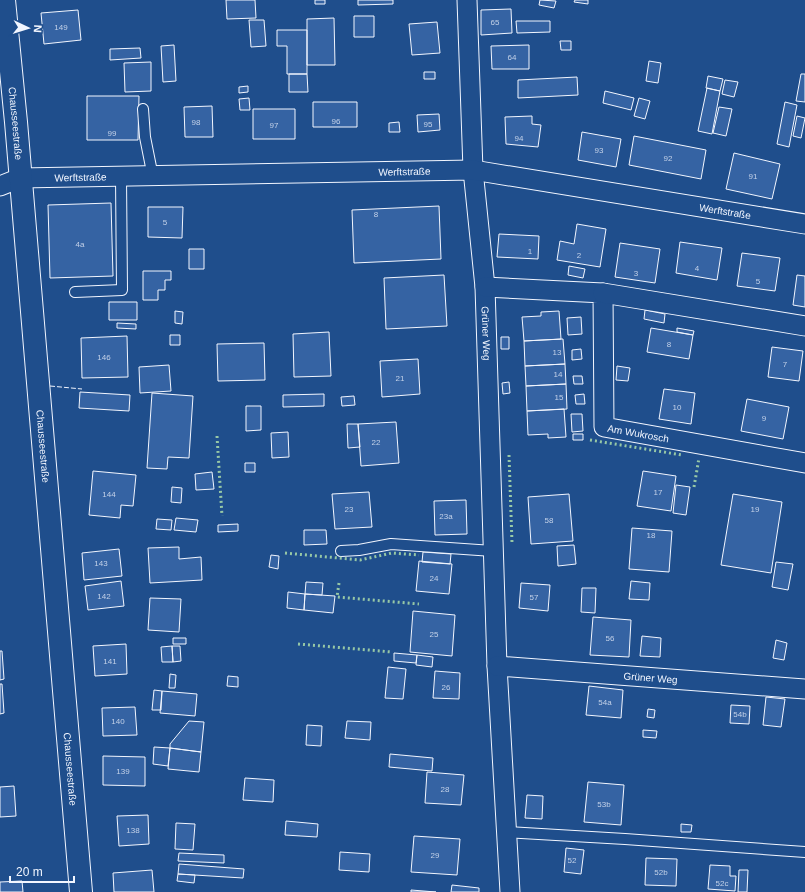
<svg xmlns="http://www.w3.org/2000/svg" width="805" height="892" font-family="Arial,sans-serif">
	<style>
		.building { fill: #3563a3; stroke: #f2f6ff }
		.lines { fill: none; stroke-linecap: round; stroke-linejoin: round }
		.service-casing { stroke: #f2f6ff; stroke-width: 12 }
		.minor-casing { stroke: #f2f6ff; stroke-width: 21 }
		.secondary-casing { stroke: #f2f6ff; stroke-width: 24 }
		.service { stroke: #1f4e8c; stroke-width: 10 }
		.minor { stroke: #1f4e8c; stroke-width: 19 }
		.secondary { stroke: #1f4e8c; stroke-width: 22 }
		.hedge { stroke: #97c8a6; stroke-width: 3; stroke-dasharray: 2 3; stroke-linecap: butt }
		.fence { stroke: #f2f6ff; stroke-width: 1; stroke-dasharray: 5 2; stroke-linecap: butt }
		.labels { text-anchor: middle; stroke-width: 3; stroke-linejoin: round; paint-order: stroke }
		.number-label { font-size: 8px; fill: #c3d1e8 }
		.street-label { font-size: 10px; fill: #f2f6ff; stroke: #1f4e8c }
	</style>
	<rect width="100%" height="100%" fill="#1f4e8c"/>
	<path class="building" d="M226 0H255L256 18 227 19Z
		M315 0H325V4H315Z
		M358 0H393V4L358 5Z
		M540 0 556 1 554 8 539 5Z
		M575 0H588V4L574 2Z
		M511 9 512 33 481 35V10Z
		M78 10 81 40 44 44 41 13Z
		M354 16H374V37H354Z
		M334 18 335 65H307V19Z
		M249 20H264L266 46 251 47Z
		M516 21H550V32L517 33Z
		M437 22 440 53 412 55 409 24Z
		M277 30H307V74H287V46H277Z
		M560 41H571V50H561Z
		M174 45 176 81 163 82 161 46Z
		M529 45V69H492L491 46Z
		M140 48 141 58 110 60V49Z
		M649 61 661 63 658 83 646 81Z
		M151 62V91L125 92 124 63Z
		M424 72H435V79H424Z
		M289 74H307L308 92H289Z
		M801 74H805V102L796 101Z
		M708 76 723 79 720 91 706 88Z
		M577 77 578 95 518 98V80Z
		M725 80 738 82 734 97 722 94Z
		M248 86V92L239 93V87Z
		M707 88 720 91 712 134 698 131Z
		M605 91 634 98 631 110 603 103Z
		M87 96H139L138 140H87Z
		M249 98 250 110H240L239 99Z
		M639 98 650 101 645 119 634 116Z
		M313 102H357V127H313Z
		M785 102 797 105 789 147 777 144Z
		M212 106 213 137H185L184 107Z
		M719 107 732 109 726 136 713 133Z
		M253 109H295V139H253Z
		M439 114 440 130 418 132 417 115Z
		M532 116V124L541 125 538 147 506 144 505 117Z
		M797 116 805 118 801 138 793 136Z
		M399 122 400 132H389V123Z
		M582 132 621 139 616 167 578 160Z
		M634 136 706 150 701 179 629 165Z
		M734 153 780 164 772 199 726 189Z
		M111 203 113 276 50 278 48 205Z
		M439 206 441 259 354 263 352 210Z
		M148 207H183L182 238 148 237Z
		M577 224 606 229 600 267 557 260 560 241 574 244Z
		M499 234 539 236 538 259 497 257Z
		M680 242 722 248 717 280 676 273Z
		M620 243 660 249 655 283 615 277Z
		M189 249H204V269H189Z
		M742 253 780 258 775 291 737 286Z
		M569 266 585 269 583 278 568 275Z
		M143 271H171V280H165V290H158V300H143Z
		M444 275 447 326 386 329 384 278Z
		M797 275 805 276V307L793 305Z
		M109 302H137V320H109Z
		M645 310 665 314 664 323 644 319Z
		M175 311 183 312 182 324 175 323Z
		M559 311 561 339 524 341 522 317 541 316V312Z
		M581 317 582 334 568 335 567 318Z
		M117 323 136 324V329L117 328Z
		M651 328 693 335 689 359 647 352Z
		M677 328 694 331 693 335 677 332Z
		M329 332 331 376 294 377 293 334Z
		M170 335H180V345H170Z
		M127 336 128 377 82 378 81 338Z
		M501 337H509V349H501Z
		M563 339 565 364 525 366 524 341Z
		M264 343 265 380 218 381 217 344Z
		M772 347 803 351 799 381 768 377Z
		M581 349 582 359 572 360V350Z
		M418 359 420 394 382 397 380 361Z
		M565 364 566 384 526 386 525 366Z
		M169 365 171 391 140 393 139 367Z
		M617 366 630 368 628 381 616 380Z
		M573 376H582L583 384H574Z
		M509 382 510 393 503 394 502 383Z
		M566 384 567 409 527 411 526 386Z
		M664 389 695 393 691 424 659 419Z
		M80 392 130 395 129 411 79 408Z
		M152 393 193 396 189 458 168 457 167 469 147 468Z
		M324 394V406L283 407V395Z
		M584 394 585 404H576L575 395Z
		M354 396 355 405 342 406 341 397Z
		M747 399 789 407 783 439 741 431Z
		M246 406H261V430L246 431Z
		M564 409 566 437 548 438V434L528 435 527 411Z
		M571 414H582L583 431 572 432Z
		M396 422 399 463 361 466 358 424Z
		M347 424H358L360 447 348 448Z
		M288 432 289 457 272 458 271 433Z
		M573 434H583V440H573Z
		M245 463H255V472H245Z
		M93 471 136 475 133 506 121 505 120 518 89 515Z
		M643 471 676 476 671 511 637 506Z
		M212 472 214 489 196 490 195 474Z
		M676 485 690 487 686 515 673 513Z
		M172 487 182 488 181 503 171 502Z
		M369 492 372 527 335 529 332 494Z
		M569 494 573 541 531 544 528 497Z
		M733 494 782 502 771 573 721 565Z
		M466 500 467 534 435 535 434 501Z
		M176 518 198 520 196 532 174 530Z
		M157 519 172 520 171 530 156 529Z
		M238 524V531L218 532V525Z
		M632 528 672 531 669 572 629 569Z
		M304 530H326L327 544 304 545Z
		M574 545 576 564 558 566 557 546Z
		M179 547V559L201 557 202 580 150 583 148 548Z
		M119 549 122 576 84 580 82 553Z
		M423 552 451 554 450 564 422 562Z
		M271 555 279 556 278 569 269 567Z
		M419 561 452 564 449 594 416 591Z
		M776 562 793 564 788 590 772 587Z
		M121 581 124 606 88 610 85 586Z
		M631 581 650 583 649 600 629 599Z
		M306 582 323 583 322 595 305 594Z
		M521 583 550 585 548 611 519 608Z
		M582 588H596L595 613 581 612Z
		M288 592 305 594 304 610 287 608Z
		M305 594 335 596 333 613 304 610Z
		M150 598 181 599 179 632 148 630Z
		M413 611 455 615 452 656 410 652Z
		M593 617 631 620 629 657 590 655Z
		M642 636 661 638 660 657 640 656Z
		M173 638H186V644H173Z
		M776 640 787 643 784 660 773 658Z
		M126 644 127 674 95 676 93 646Z
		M172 646 173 662H162L161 647Z
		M172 646H180L181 661 173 662Z
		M0 651H2L4 679 0 680Z
		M394 653 417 655 416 663 394 661Z
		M417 655 433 657 432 667 416 665Z
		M388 667 406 669 403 699 385 698Z
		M435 671 460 673 459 699 433 698Z
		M170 674 176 675 175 688H169Z
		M228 676 238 677V687L227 686Z
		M0 684H2L4 713 0 714Z
		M589 686 623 690 621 718 586 715Z
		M154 690 162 691 161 710H152Z
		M162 691 197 694 195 716 160 713Z
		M766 697 785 699 781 727 763 725Z
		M731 705 750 706 749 724 730 723Z
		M135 707 137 735 103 736 102 708Z
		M648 709 655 710 654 718 647 717Z
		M189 721 204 722 201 752 170 748V744Z
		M347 721 371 722 370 740 345 738Z
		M307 725 322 726 321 746 306 745Z
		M643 730 657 731 656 738 643 737Z
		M154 747 170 748 168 766 153 764Z
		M170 748 201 752 199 772 168 769Z
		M390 754 433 758 432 771 389 767Z
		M103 756 145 757V786L103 785Z
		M427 772 464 775 461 805 425 803Z
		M245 778 274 780 273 802 243 800Z
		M588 782 624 785 621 825 584 822Z
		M14 786 16 816 0 817V787Z
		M527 795 543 796 542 819 525 818Z
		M148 815 149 844 119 846 117 816Z
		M286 821 318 824 317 837 285 835Z
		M176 823 195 824 193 850 175 849Z
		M681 824 692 825 691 832H681Z
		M414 836 460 839 457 875 411 872Z
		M566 848 584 850 581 874 564 872Z
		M340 852 370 854 369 872 339 870Z
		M179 853 224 855V863L178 861Z
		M646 858 677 859 676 886 645 885Z
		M179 864 244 869 243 878 178 874Z
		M710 865 730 866V876H736L735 891 708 889Z
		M152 870 154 892H114L113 873Z
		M739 870H748L747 892H738Z
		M178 874 195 875 194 883 177 881Z
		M22 881 23 892H0V882Z
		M452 885 479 888V892H451Z
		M411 890 436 892H411Z"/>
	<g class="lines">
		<g class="service-casing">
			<path id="service" d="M143 109 145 137 153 177
				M75 292 122 290 121 177
				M341 551 359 550 391 544 493 551
				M506 832 625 839 805 852"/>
		</g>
		<g class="minor-casing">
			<g id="minor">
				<path id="s1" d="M467 0 473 170 485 287 497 666 510 892"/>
				<path id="s2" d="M0 186 20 178 473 170 805 224"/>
				<path id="s3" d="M485 287 603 293 604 427 805 463"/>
				<path d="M603 293 805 326"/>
				<path id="s4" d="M497 666 805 689"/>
			</g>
		</g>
		<g class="secondary-casing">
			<g id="secondary">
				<path id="s5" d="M4 0 16 122 81 892"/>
			</g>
		</g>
		<use href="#service" class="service"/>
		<use href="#minor" class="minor"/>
		<use href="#secondary" class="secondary"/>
		<path class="hedge" d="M217 436 222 516
			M590 440 682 455
			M509 455 512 543
			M694 487 699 458
			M285 553 360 560 392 553 419 555
			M339 583 337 597 419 604
			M298 644 392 652"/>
		<path class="fence" d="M50 386 82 389"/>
	</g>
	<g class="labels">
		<g class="number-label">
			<text x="495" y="25">65</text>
			<text x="61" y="30">149</text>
			<text x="512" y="60">64</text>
			<text x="336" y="124">96</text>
			<text x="196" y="125">98</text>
			<text x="428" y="127">95</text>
			<text x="274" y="128">97</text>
			<text x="112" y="136">99</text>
			<text x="519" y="141">94</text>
			<text x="599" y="153">93</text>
			<text x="668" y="161">92</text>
			<text x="753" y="179">91</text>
			<text x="376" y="217">8</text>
			<text x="165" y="225">5</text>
			<text x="80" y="247">4a</text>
			<text x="530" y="254">1</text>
			<text x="579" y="258">2</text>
			<text x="697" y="271">4</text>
			<text x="636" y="276">3</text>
			<text x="758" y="284">5</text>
			<text x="669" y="347">8</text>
			<text x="557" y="355">13</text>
			<text x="104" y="360">146</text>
			<text x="785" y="367">7</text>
			<text x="558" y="377">14</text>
			<text x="400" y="381">21</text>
			<text x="559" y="400">15</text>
			<text x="677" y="410">10</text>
			<text x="764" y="421">9</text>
			<text x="376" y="445">22</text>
			<text x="658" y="495">17</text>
			<text x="109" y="497">144</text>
			<text x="349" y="512">23</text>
			<text x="755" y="512">19</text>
			<text x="446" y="519">23a</text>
			<text x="549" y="523">58</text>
			<text x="651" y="538">18</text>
			<text x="101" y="566">143</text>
			<text x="434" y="581">24</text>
			<text x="104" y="599">142</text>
			<text x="534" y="600">57</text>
			<text x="434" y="637">25</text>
			<text x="610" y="641">56</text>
			<text x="110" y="664">141</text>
			<text x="446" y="690">26</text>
			<text x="605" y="705">54a</text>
			<text x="740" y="717">54b</text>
			<text x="118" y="724">140</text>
			<text x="123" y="774">139</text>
			<text x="445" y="792">28</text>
			<text x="604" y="807">53b</text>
			<text x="133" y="833">138</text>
			<text x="435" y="858">29</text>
			<text x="572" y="863">52</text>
			<text x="661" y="875">52b</text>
			<text x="722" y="886">52c</text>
		</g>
		<g class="street-label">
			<text dy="4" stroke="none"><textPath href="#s5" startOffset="124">Chausseestraße</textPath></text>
			<text dy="4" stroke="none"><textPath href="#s2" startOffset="406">Werftstraße</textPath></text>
			<text dy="4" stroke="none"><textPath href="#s2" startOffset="82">Werftstraße</textPath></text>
			<text dy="4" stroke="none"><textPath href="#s2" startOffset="730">Werftstraße</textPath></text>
			<text dy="4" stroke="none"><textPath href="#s1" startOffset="334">Grüner Weg</textPath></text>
			<text dy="4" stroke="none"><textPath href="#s3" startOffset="287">Am Wukrosch</textPath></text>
			<text dy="4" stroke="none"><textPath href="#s5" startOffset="448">Chausseestraße</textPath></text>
			<text dy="4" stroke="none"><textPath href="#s4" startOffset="154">Grüner Weg</textPath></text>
			<text dy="4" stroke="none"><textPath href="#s5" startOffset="772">Chausseestraße</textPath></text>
		</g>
	</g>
	<g transform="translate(28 28) rotate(94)" stroke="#1f4e8c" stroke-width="3" paint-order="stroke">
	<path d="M0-3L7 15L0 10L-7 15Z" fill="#f2f6ff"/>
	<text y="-6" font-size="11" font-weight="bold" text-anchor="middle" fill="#f2f6ff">N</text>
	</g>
	<path d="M10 876v6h64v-6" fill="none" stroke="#f2f6ff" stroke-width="2"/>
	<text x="16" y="876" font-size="12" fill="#f2f6ff" stroke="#1f4e8c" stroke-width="3" paint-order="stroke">20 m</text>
</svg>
